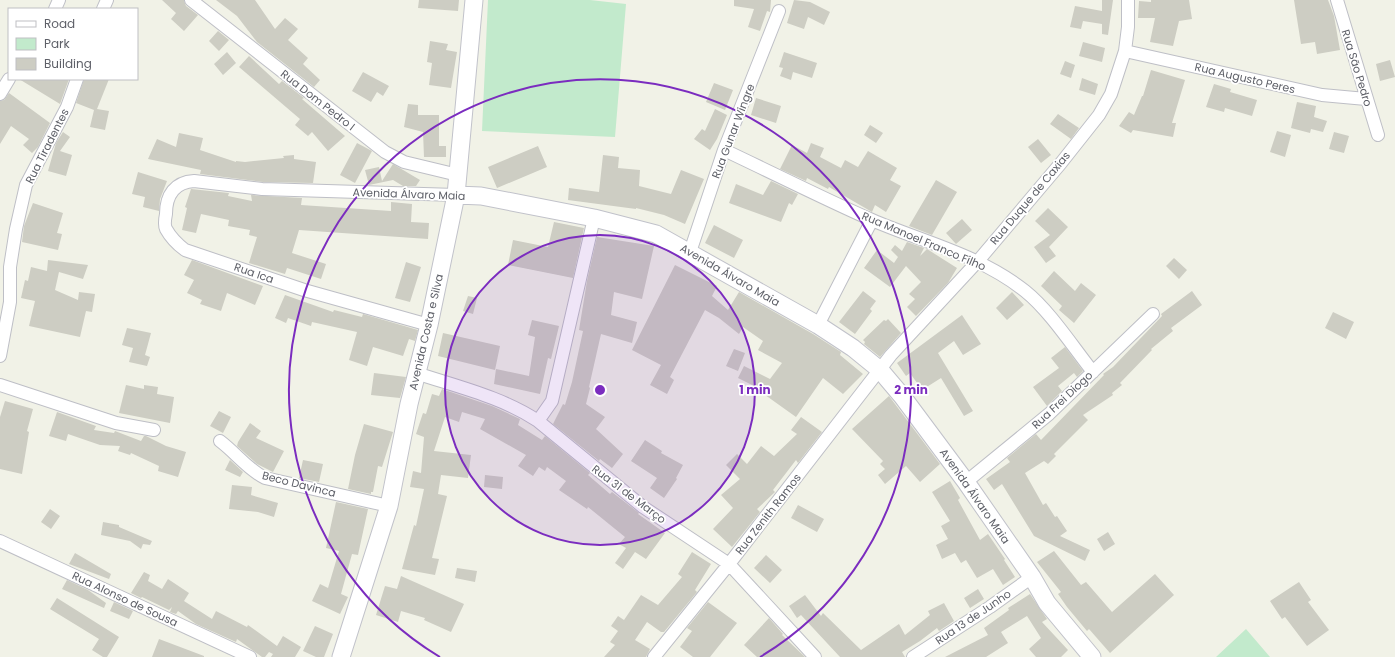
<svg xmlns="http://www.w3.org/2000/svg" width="1395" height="657" font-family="Poppins,sans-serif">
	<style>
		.green { fill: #c2eacc }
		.building { fill: #cdcdc3 }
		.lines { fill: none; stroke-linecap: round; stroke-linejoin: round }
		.street-casing { stroke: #bebfc6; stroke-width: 14 }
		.secondary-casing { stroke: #c1c2ca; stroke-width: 19 }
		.street { stroke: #fff; stroke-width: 12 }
		.secondary { stroke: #fff; stroke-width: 17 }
		.ring { fill: none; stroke: #7b2cbf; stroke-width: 2 }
		.labels { text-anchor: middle; stroke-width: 3.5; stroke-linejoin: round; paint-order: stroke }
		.street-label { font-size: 11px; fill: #5e6068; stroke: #fff }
		.centre { fill: #7b2cbf; stroke: #fff; stroke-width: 2 }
		.ring-label { font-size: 12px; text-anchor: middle; font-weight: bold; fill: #7b2cbf; stroke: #fff; stroke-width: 3.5; stroke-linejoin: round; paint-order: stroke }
	</style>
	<rect width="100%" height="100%" fill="#f1f2e7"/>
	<path class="green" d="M488 0H590L626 4 615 137 482 131Z
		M1246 629 1270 657H1216Z"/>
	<path class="building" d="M162 0H184L186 6 198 15 184 31 171 19 176 13Z
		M216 0H255L275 29 285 18 298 29 288 40 308 58 303 64 320 80 314 87 257 42 237 16Z
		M419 0H459L458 11 418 8Z
		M734 0H771L770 12 767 11 760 31 748 27 754 9 734 6Z
		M794 0 810 2 830 12 824 25 808 17 804 29 787 23Z
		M1102 0H1113L1108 35 1102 34V24L1083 21 1081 29 1070 27 1075 6 1102 11Z
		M1151 0H1189L1192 19 1179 21 1173 46 1150 42 1155 18H1138L1139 1 1151 2Z
		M1294 0H1328L1334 16 1340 50 1317 54 1315 42 1301 44Z
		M218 31 229 40 219 51 209 41Z
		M430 41 448 44 446 50 457 52 451 88 429 85 432 63 427 62Z
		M1083 42 1105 48 1102 62 1079 56Z
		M227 52 236 63 223 75 214 64Z
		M784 52 817 63 812 78 793 72 791 80 780 76 783 68 779 67Z
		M249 56 279 84 282 81 304 98 302 99 345 136 328 151 312 132 308 136 295 125 300 119 239 67Z
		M1390 60 1395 77 1380 81 1376 64Z
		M1065 61 1075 65 1071 78 1060 74Z
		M1151 70 1185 80 1172 123H1176L1173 137 1133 130 1131 133 1119 126 1129 112 1134 115 1142 96H1143Z
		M363 72 389 86 383 96 377 92 371 102 352 91Z
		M1082 78 1098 84 1095 95 1079 90Z
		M19 79H69L60 104Z
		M84 79H109L97 109 109 111 105 130 90 127 94 110 76 103Z
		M714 83 733 90 725 110 706 102Z
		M1214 84 1231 89 1230 92 1257 100 1252 116 1225 108 1224 112 1206 107Z
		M9 93 50 123 38 147 32 153 23 145 29 139 11 126 0 144V101L4 100Z
		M756 98 781 106 776 123 751 115Z
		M1297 102 1316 106 1314 117 1327 121 1323 132 1311 129 1310 133 1291 128Z
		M408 104 418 105V115H439V146H446V157H424L423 132 404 127Z
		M715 109 727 115 717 139 710 150 694 139 702 129 705 131Z
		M1058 114 1079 128 1071 139 1050 124Z
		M870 125 883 133 876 143 864 135Z
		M1277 131 1291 135 1285 157 1270 152Z
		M63 132 70 137 60 151 72 155 66 176 48 171 56 143Z
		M1334 132 1349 136 1344 153 1329 149Z
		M179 133 203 138 200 150 236 162V161L245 162 284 158 283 156 294 155V159L316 162 313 183 263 182 200 174 201 170 148 159 157 139 176 147Z
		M1038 139 1051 155 1041 163 1028 147Z
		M357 143 372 151 355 183 340 175Z
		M811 143 824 148 820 157 841 168 845 160 858 167 868 151 897 168 890 180 901 186 886 212 875 205 872 212 829 187 828 189 807 178 806 181 780 169 792 145 807 153Z
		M538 146 547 167 497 188 488 167Z
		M603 155 619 157 618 168 640 170 639 186 671 194 681 170 704 179 685 224 664 215 636 208V209L568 200 569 188 599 192Z
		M393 164 420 180 416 186H403L393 180 369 185 365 170 379 167 382 181Z
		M138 172 167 181 160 199 159 211 143 207 145 197 132 194Z
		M936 180 957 192 932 235 909 226Z
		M771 181 798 194 792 205 789 203 781 222 729 203 736 184 763 195Z
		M191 189 229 193 228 196 252 201 251 195 302 198 301 205 391 211V202L412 204 411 222 429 223 428 239 299 230 292 253 326 264 321 279 287 268 285 274 249 263 257 237 249 235 250 230 228 226 229 220 201 214 196 233 182 230 187 208 185 207Z
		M33 203 63 213 57 233 62 234 58 250 22 242 24 226Z
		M1048 208 1068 227 1049 247 1056 256 1046 263 1034 247 1050 235 1035 221Z
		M962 219 972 230 956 244 946 233Z
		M554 222 584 228 573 278 508 265 513 240 548 247Z
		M714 225 743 240 734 258 705 243Z
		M597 237 654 246 642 299 614 292 611 315 637 322 632 343 601 334 589 387 590 388 586 404 605 417 596 429 623 454 612 468 600 459 599 461 553 424 563 404 565 405 572 382 583 331 579 330 587 281Z
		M907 242 924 248 920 256 927 249 957 268 948 283 916 316 907 307 915 299 909 294 921 282 906 266 890 287 864 268 877 250 894 263 898 257 891 250 895 245 902 251Z
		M1174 258 1187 270 1179 279 1166 266Z
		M48 260 88 265 83 279 59 272 55 290 78 300 79 292 95 294 92 312 86 311 80 337 29 326 35 301 21 298 25 280 28 281 31 267 47 271Z
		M192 260 263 286 255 305 227 293 221 311 200 304 202 300 187 293 194 280 184 275Z
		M406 262 421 267 410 302 395 298Z
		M675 265 717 286 712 296 728 310 739 292 813 334 841 352 840 355 863 374 843 394 823 378 796 417 761 392 762 390 738 378 744 366 770 379 782 363 758 350 763 341 743 327 739 334 719 318 705 310 670 377 674 380 667 394 650 385 661 365 632 350Z
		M1054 271 1075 291 1081 283 1096 295 1074 323 1059 310 1062 306 1041 286Z
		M863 291 876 301 870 309 872 311 855 334 839 322Z
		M1192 291 1202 305 1171 328 1173 331 1151 349 1152 350 1120 383 1122 385 1112 393 1113 395 1083 415 1088 420 1054 454 1056 456 1048 464 1044 461 1025 473 1043 505 1046 503 1055 517 1057 516 1067 531 1060 536 1090 550 1085 561 1034 536 1002 484 994 490 986 479 1010 462 1007 458 1036 434 1041 440 1104 375 1103 374 1113 367 1162 316 1161 314Z
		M1012 292 1024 305 1007 320 996 308Z
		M285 295 333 312 334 310 362 317 363 314 418 330 415 341 409 339 403 356 373 347 367 366 349 360 357 332 312 322 311 326 288 318 286 323 275 318Z
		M468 296 477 298 473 314 463 311Z
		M1333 312 1354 322 1346 339 1325 328Z
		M962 315 981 344 963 355 954 341 938 353 973 411 964 416 941 378 922 390 910 373 906 376 897 363Z
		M888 319 901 333 880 357 864 344 865 342 863 340 884 320 886 321Z
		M532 320 559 326 551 359 548 358 540 394 494 384 496 369 529 376 535 337 528 335Z
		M127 328 151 333 145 355 150 357 147 366 129 362 133 348 122 345Z
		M443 333 500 346 495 370 438 356Z
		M1065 347 1083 371 1077 377 1074 373 1058 386 1062 391 1047 406 1033 387 1059 368 1051 358Z
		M734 349 745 353 738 371 726 366Z
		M374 373 406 377 400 398 371 395Z
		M126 385 144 389V385L158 387 157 394 174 397 170 423 119 413Z
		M442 389 492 406 520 419 518 425 542 440 545 436 590 473 588 475 610 494 612 492 639 513 638 514 665 533 646 559 635 552 623 569 615 563 626 548 619 544 625 537 588 507 587 509 559 490 566 481 547 467 545 471 539 467 533 476 518 466 526 455 480 429 485 419 462 412 459 422 445 417 434 451 471 455 468 478 441 475 438 494 447 496 432 558 439 559 435 575 402 569 414 525 416 526 424 489 410 487 413 471 421 473 424 437 416 434 423 413 426 414 432 394 439 396Z
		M889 396 940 464 920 482 906 466 885 484 878 475 885 469 880 464 883 461 852 429Z
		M5 401 33 409 27 431 29 432 22 474 0 469V417Z
		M219 411 231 417 223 433 210 426Z
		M57 412 96 426 94 430 114 433 115 431 141 441 144 436H146L166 446 186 452 178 477 158 471 159 466 131 453 130 455 118 451 120 446 100 445 68 434 66 441 49 436Z
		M801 417 822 432 798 463 796 460 773 490 775 492 757 509 760 512 732 547 713 529 733 508 721 495 740 479 726 465 737 454 747 464 761 446 774 456 797 434 791 430Z
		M250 423 261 431 256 438 284 451 273 472 257 464 237 446 238 442Z
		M364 424 393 432 382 467 378 466 373 492H371V494L348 489 355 455Z
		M645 440 662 451 661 453 683 465 676 478 677 479 664 498 650 488 657 478 631 461Z
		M230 460 243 472 240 477 225 470Z
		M303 460 323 464 319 482 299 478Z
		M485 475 503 477 502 489 484 487Z
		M950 481 960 498 958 500 980 540 988 534 1005 559 1004 560 1015 577 1003 585 993 569 977 578 966 560 961 563 955 553 942 559 936 545 948 539 941 526 950 521 932 492Z
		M232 485 252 487 251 495 278 503 274 517 258 512 229 509Z
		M336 502 368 509 358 555 352 554 341 594 348 597 340 614 312 601 320 584 328 588 339 551 326 548Z
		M798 505 824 519 817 532 791 518Z
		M50 509 60 516 51 529 41 522Z
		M103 522 119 525V527L152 541 150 545 143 544 141 549 130 541 101 535Z
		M1108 532 1115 544 1104 551 1097 539Z
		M1054 551 1081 585 1086 582 1112 612 1155 574 1174 595 1110 653 1089 629 1087 631 1067 607 1058 594 1061 592 1037 562Z
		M692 552 711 564 695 590 697 592 664 632H661L647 622 635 640 650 649 646 657H604L615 645 610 642 618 631 611 626 618 616 624 620 641 595 658 605 682 577 678 574Z
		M75 553 111 574 109 579 69 564Z
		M766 555 782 570 770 583 754 568Z
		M457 568 477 571 475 582 455 578Z
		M144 572 150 575 148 581 162 589 168 579 189 593 184 601 212 619 216 611 247 627 248 625 277 646 283 636 301 647 295 657H271L273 654 269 652 265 657H262L237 639 236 642 196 624 178 611 176 614 170 612 172 607 169 610 142 597 141 598 131 593Z
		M401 576 464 604 451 632 424 620 425 618 401 611 398 622 376 615 385 586 397 589Z
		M67 580 88 590 106 603 104 608 62 589Z
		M1299 582 1311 600 1308 602 1329 630 1307 646 1285 617 1282 619 1270 601Z
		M978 589 984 599 970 608 964 598Z
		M1030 594 1047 619 1042 622 1068 650 1061 657H1036L1029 649 1041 638 1027 616 1001 632 1008 643 986 657H945L988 635 984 628 1009 610 1008 608Z
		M805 595 821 616 823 613 861 650 899 624 905 635 930 615 928 611 944 603 954 621 939 631 937 628 920 641 902 652 905 657H840L801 615 797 618 789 606Z
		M57 598 119 637 107 657H103L92 650 99 639 50 609Z
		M114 602 133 611 129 619 110 611Z
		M708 602 737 623 710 657H693L680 647 692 631 687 628Z
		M769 618 783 634 782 635 805 657H757L744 645Z
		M315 626 333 634 324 657H316L303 651Z
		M159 639 204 656V657H152Z"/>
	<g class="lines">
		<g class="street-casing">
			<path id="street" d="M191 0 385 152 404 162 458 175
				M1337 0 1378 135
				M55 9 59 0
				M103 9 107 0
				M1125 51 1322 95 1366 99
				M0 94 9 79
				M724 150C773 173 822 198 872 220 923 242 980 255 1025 291 1050 311 1073 347 1093 372
				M690 252 724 150 779 11
				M429 325 304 290 185 250C177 244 171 238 166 229 164 225 165 219 166 214 166 195 175 182 194 181L262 189 456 195
				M818 325 872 220
				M0 356 10 302V267L16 229 26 185 67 107 77 79
				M416 373C458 387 502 397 538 421L643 507 729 564 815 657
				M0 385 116 423 154 430
				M538 421 552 401 594 218
				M220 441C236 453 247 469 265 478L389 506
				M966 482 1049 414 1153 314
				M0 541 250 657
				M654 657 729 564 891 355 978 261 1061 163 1099 115 1111 94 1125 51 1128 27V0
				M913 657 990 607 1032 577"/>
		</g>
		<g class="secondary-casing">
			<path id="secondary" d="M456 195 481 196 594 218 656 234 818 325 853 348 880 370 902 396 966 482 1032 577 1047 603 1092 657
				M341 657 389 506 409 404 429 325 456 195 474 0"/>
		</g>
		<use href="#street" class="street"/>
		<use href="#secondary" class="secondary"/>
	</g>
	<circle cx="600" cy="390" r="155" fill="#7b2cbf" fill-opacity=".12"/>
	<g class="ring">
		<circle cx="600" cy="390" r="155"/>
		<path d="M440 657A311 311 0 1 1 760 657"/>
	</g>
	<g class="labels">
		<g class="street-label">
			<text transform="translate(1357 68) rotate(73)" y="4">Rua São Pedro</text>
			<text transform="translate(1245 78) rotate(13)" y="4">Rua Augusto Peres</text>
			<text transform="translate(318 100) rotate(38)" y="4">Rua Dom Pedro I</text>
			<text transform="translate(733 131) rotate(-69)" y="4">Rua Gunar Wingre</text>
			<text transform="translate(47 146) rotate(-63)" y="4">Rua Tiradentes</text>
			<text transform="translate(409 194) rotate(2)" y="4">Avenida Álvaro Maia</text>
			<text transform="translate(1030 198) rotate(-50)" y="4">Rua Duque de Caxias</text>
			<text transform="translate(924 241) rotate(23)" y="4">Rua Manoel Franco Filho</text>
			<text transform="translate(254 273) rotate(19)" y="4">Rua Ica</text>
			<text transform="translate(730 275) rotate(30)" y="4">Avenida Álvaro Maia</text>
			<text transform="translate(426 332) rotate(-77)" y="4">Avenida Costa e Silva</text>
			<text transform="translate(1062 400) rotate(-43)" y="4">Rua Frei Diogo</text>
			<text transform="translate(299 484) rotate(14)" y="4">Beco Davinca</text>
			<text transform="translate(629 494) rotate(37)" y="4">Rua 31 de Março</text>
			<text transform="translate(975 496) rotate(55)" y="4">Avenida Álvaro Maia</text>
			<text transform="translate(768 514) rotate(-52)" y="4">Rua Zenith Ramos</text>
			<text transform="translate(125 599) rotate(25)" y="4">Rua Alonso de Sousa</text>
			<text transform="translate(973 617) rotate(-34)" y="4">Rua 13 de Junho</text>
		</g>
	</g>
	<circle cx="600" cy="390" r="6" class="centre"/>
	<g class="ring-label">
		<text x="755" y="394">1 min</text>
		<text x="911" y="394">2 min</text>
	</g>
	<rect x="8" y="8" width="130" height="72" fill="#ffffff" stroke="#bfbfc3"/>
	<rect x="16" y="21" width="20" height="6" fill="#ffffff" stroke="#bfbfc3"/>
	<text x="44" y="28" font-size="12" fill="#5e6068">Road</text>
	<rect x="16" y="38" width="20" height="12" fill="#c2eacc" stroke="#bfbfc3"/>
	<text x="44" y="48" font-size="12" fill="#5e6068">Park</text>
	<rect x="16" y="58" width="20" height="12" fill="#cdcdc3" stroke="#bfbfc3"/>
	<text x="44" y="68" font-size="12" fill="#5e6068">Building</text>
</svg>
